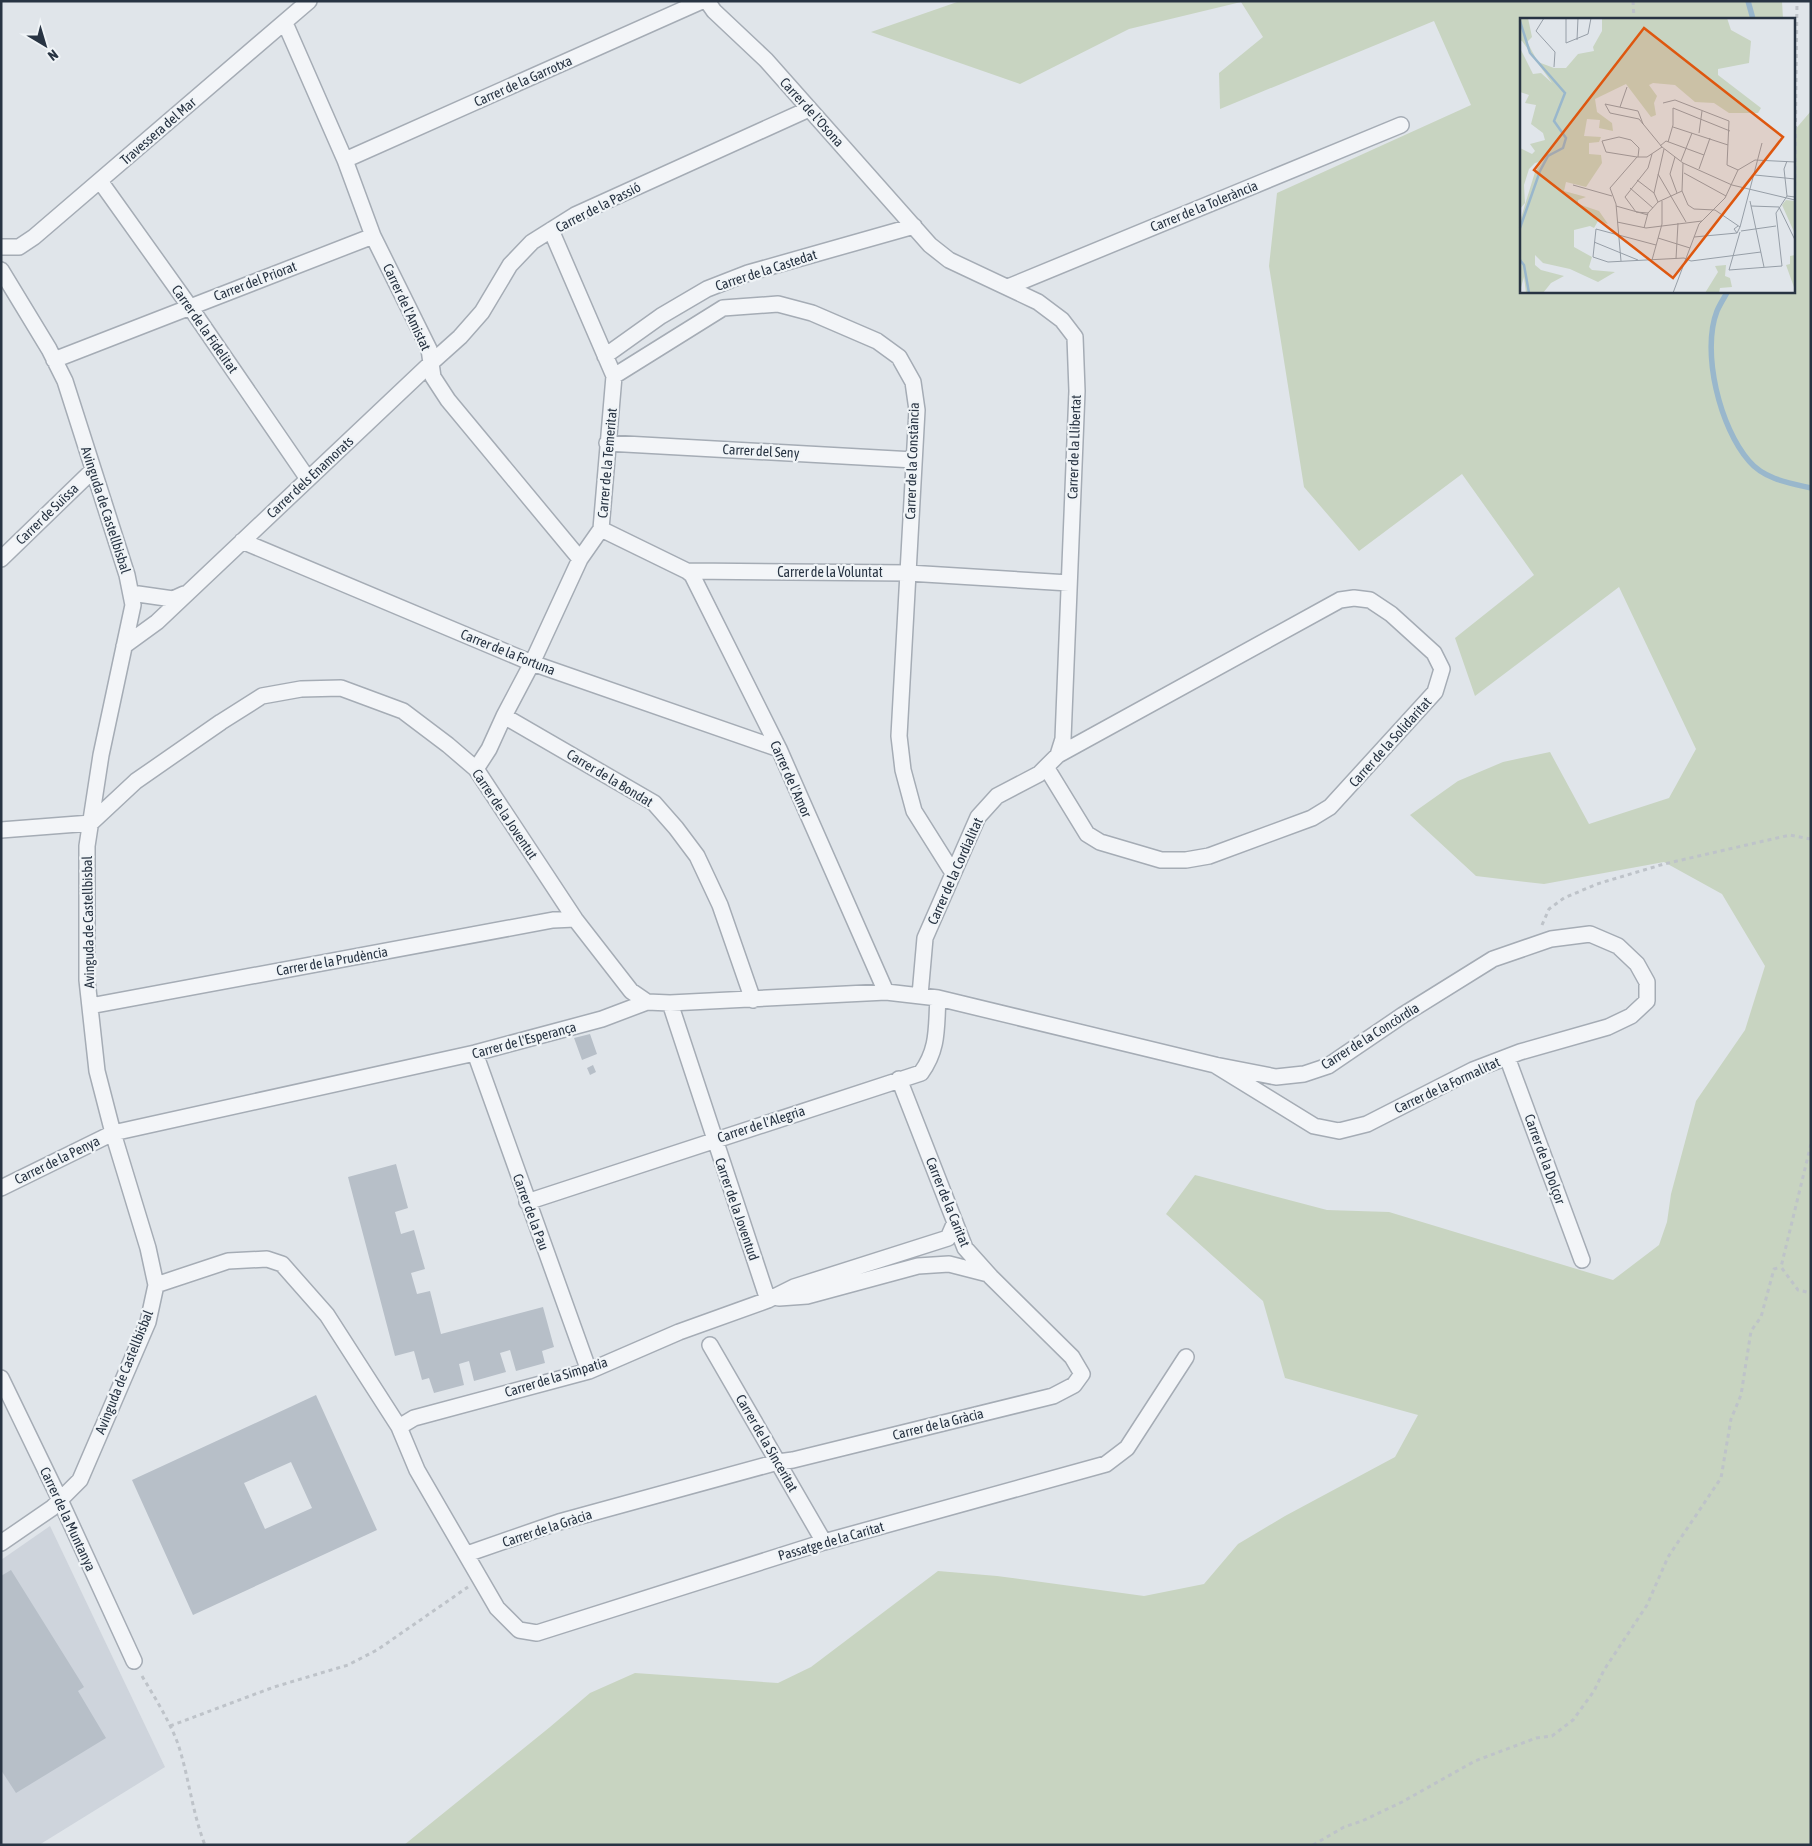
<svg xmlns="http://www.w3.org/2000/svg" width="1812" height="1846" font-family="'Asap Condensed',sans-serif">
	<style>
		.built { fill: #ced4dc }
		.green { fill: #c8d4c1 }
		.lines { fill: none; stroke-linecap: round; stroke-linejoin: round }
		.stream { stroke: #99b7cc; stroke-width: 5.5 }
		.building { fill: #b7bfc8; fill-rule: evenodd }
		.street-casing { stroke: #a5acb5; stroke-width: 18 }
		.path { stroke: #bec3c9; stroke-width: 3; stroke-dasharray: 4 4; stroke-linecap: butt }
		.street { stroke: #f3f5f8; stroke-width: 15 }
		.labels { text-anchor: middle; stroke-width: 4.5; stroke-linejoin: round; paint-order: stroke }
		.street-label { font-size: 14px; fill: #283443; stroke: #f0f4f7 }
		.inset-river { fill: none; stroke: #99b7cc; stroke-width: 2.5 }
		.inset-road { fill: none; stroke: #969ea7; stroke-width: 1 }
		.view { fill: #de570f; fill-opacity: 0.15; stroke: #de570f; stroke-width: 2.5 }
		.inset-edge { fill: none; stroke: #283443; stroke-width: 2.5 }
	</style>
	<rect width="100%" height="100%" fill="#e0e5ea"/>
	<path class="built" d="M50 1526 165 1767 39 1845H1V1560Z"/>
	<path class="green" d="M960 1H1782L1783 19H1521V291H1793V132L1811 111V1845H404L550 1727 590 1693 635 1673 778 1683 811 1667 938 1571 997 1576 1144 1596 1204 1584 1238 1544 1285 1516 1395 1457 1418 1415 1285 1378 1263 1301 1166 1214 1195 1175 1327 1210 1389 1212 1613 1280 1659 1245 1667 1222 1671 1194 1696 1101 1745 1030 1765 966 1722 894 1664 862 1544 884 1476 876 1410 815 1458 781 1503 762 1550 752 1589 824 1669 798 1696 749 1619 587 1475 696 1455 638 1534 575 1462 474 1359 551 1304 487 1269 266 1277 193 1471 105 1434 21 1220 109 1219 73 1263 37 1241 2 1129 29 1020 84 871 32Z"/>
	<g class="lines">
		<path class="stream" d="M1748 1 1753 19
			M1728 291C1724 298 1720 304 1717 311 1701 352 1720 428 1749 461 1764 479 1789 483 1811 488"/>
	</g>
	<path class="building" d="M590 1034 597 1054 582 1060 574 1038Z
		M593 1065 596 1072 590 1075 587 1068Z
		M396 1164 408 1208 395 1212 401 1234 414 1230 425 1269 411 1273 417 1294 430 1291 441 1334 543 1307 554 1347 542 1351 545 1363 516 1371 510 1350 500 1353 506 1372 474 1381 469 1361 459 1364 464 1385 434 1393 429 1378 422 1380 414 1351 395 1356 348 1177Z
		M316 1395 377 1530 193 1615 132 1480ZM291 1462 312 1508 265 1529 244 1483Z
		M11 1570 84 1687 78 1691 106 1738 16 1793 1 1770V1576Z"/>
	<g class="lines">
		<g class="street-casing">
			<path id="street" d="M707 1 714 11 766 60 930 245 949 260 1038 302 1062 320 1075 337 1077 391 1063 739 1058 755
				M285 23 345 160 373 236 429 349 433 377 448 400 580 559
				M345 160 702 1
				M100 181 190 307 308 479
				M1 247H19L34 237 309 1
				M1 270 49 349 65 381 127 575 133 605 101 755 87 846V980L97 1071 113 1133 148 1248 156 1285 148 1322 80 1480 52 1508 1 1543
				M1008 287 1401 125
				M605 356 661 316 707 289 748 273 914 226
				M54 360 373 236
				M614 376 723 308 778 304 812 313 877 341 899 357 913 382 917 410 899 736 903 770 914 811 953 873
				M607 443 914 460
				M601 529 687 571 908 573 1069 583
				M242 541 532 663 779 749
				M1 559 93 470
				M687 571 692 575 779 749 886 992
				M131 593 173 599 184 594
				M124 646 157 622 431 363 460 337 482 312 510 265 532 242 575 215 809 109
				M504 716 654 803 676 828 697 856 720 905 753 1000
				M476 769 489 749 504 716 532 663 580 559 601 529 614 376 551 230
				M1 830 91 823 136 781 221 722 262 696 301 689 341 688 403 711 448 745 476 769 575 919 631 991 647 1002
				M920 995 925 938 978 817 997 796 1039 774 1058 755 1340 600 1354 598 1370 600 1391 614 1434 653 1442 669 1435 692 1330 807 1312 818 1209 856 1186 860H1161L1100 842 1087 834 1046 767
				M670 1003 768 1300
				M90 1006 553 920 575 919
				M475 1053 589 1371
				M1507 1057 1582 1260
				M1 1188 113 1133 475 1053 602 1019 647 1002 670 1003 886 992 938 998 1215 1065 1276 1077 1304 1074 1328 1066 1403 1015 1493 959 1551 939 1590 934 1618 946 1637 964 1647 982V1001L1631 1016 1608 1027 1520 1052 1473 1070 1367 1124 1339 1131 1314 1126 1215 1065
				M527 1202 921 1073C939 1048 936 1027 938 998
				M156 1285 228 1261 267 1259 282 1264 327 1315 399 1427 417 1470 497 1608 519 1630 537 1633 824 1542 1106 1464 1127 1448 1186 1357
				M779 1298 807 1296 918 1266 949 1264 988 1274
				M710 1345 824 1542
				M1 1378 60 1500 134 1661
				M399 1427 414 1418 589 1371 679 1332 768 1300 794 1287 948 1238 955 1222
				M467 1554 559 1522 778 1462 793 1460 1053 1396 1074 1385 1082 1374 1072 1357 991 1277 965 1248 899 1079"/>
		</g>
		<path class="path" d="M1633 1 1634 19
			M1794 250 1797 1
			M1542 925 1549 909 1564 898 1597 884 1664 864 1790 835 1811 839
			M1811 1144 1781 1267 1798 1290 1811 1293
			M142 1676C155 1698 169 1720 178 1744 189 1777 192 1812 205 1845
			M170 1726 274 1687 348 1665 377 1650 468 1587
			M1313 1845 1344 1827 1362 1821 1402 1802 1475 1761 1536 1738 1552 1736 1573 1720 1594 1691 1604 1670 1647 1605 1668 1557 1721 1478 1731 1419 1741 1395 1751 1331 1761 1317 1774 1269 1781 1267"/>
		<use href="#street" class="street"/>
	</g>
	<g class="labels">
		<g class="street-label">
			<text transform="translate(523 81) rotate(-24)" y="5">Carrer de la Garrotxa</text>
			<text transform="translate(812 112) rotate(48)" y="5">Carrer de l'Osona</text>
			<text transform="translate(158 131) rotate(-41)" y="5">Travessera del Mar</text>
			<text transform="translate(1204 206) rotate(-22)" y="5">Carrer de la Tolerància</text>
			<text transform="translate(598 207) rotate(-27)" y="5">Carrer de la Passió</text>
			<text transform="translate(766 270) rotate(-18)" y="5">Carrer de la Castedat</text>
			<text transform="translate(255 281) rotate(-21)" y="5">Carrer del Priorat</text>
			<text transform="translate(407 307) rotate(65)" y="5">Carrer de l'Amistat</text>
			<text transform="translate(205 329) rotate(55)" y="5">Carrer de la Fidelitat</text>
			<text transform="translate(1074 447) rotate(-88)" y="5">Carrer de la Llibertat</text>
			<text transform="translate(761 451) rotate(3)" y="5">Carrer del Seny</text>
			<text transform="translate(912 461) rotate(-88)" y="5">Carrer de la Constància</text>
			<text transform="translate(607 463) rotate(-85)" y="5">Carrer de la Temeritat</text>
			<text transform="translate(310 477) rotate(-43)" y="5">Carrer dels Enamorats</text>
			<text transform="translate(106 510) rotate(72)" y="5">Avinguda de Castellbisbal</text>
			<text transform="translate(47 514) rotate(-44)" y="5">Carrer de Suïssa</text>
			<text x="830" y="577">Carrer de la Voluntat</text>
			<text transform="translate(508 652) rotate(22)" y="5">Carrer de la Fortuna</text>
			<text transform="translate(1390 742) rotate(-48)" y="5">Carrer de la Solidaritat</text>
			<text transform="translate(610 778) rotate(31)" y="5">Carrer de la Bondat</text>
			<text transform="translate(791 779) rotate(66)" y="5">Carrer de l'Amor</text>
			<text transform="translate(505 814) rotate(56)" y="5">Carrer de la Joventut</text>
			<text transform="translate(955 871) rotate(-66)" y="5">Carrer de la Cordialitat</text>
			<text transform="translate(88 922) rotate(-91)" y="5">Avinguda de Castellbisbal</text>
			<text transform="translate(332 961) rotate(-10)" y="5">Carrer de la Prudència</text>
			<text transform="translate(1370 1036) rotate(-32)" y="5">Carrer de la Concòrdia</text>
			<text transform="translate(524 1040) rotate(-15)" y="5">Carrer de l'Esperança</text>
			<text transform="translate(1447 1085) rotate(-25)" y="5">Carrer de la Formalitat</text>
			<text transform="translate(761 1124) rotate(-18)" y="5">Carrer de l'Alegria</text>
			<text transform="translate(1545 1159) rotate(70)" y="5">Carrer de la Dolçor</text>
			<text transform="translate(57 1160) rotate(-26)" y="5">Carrer de la Penya</text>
			<text transform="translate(948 1202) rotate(68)" y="5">Carrer de la Caritat</text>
			<text transform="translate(737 1209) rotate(71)" y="5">Carrer de la Joventud</text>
			<text transform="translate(531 1212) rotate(70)" y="5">Carrer de la Pau</text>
			<text transform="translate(124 1372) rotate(-68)" y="5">Avinguda de Castellbisbal</text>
			<text transform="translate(556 1377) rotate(-17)" y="5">Carrer de la Simpatia</text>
			<text transform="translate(938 1424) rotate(-14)" y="5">Carrer de la Gràcia</text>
			<text transform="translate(767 1443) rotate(60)" y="5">Carrer de la Sinceritat</text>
			<text transform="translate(68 1519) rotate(65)" y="5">Carrer de la Muntanya</text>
			<text transform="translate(547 1528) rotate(-18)" y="5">Carrer de la Gràcia</text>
			<text transform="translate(831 1541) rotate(-16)" y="5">Passatge de la Caritat</text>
		</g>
	</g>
	<g transform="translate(1520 18)">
		<rect width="275" height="275" fill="#e0e5ea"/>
		<path d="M0 0H8L12 19 7 24 18 44 34 50H46L58 36 74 33 73 29 82 13V0H207L211 12 231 23 229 45 198 51V57L241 90 238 95H209L194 85 175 84 155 67 133 65 129 67 137 78 134 85 136 97 131 99 106 66 75 81 77 94 92 105 93 113 79 110 80 102 67 101 64 118 81 119 79 124 69 125V136L81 137 82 145 66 169 46 164 44 173 66 179 58 182V186L79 193 88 206 78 203 74 210 70 208 54 212V229L72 239 69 249 72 252 95 254 78 264 50 251 23 245 15 237V247L21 252 44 258 31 265 23 275H6L4 259 0 273V203L15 154 23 143 15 145 9 151 4 167 5 185 0 191V130L12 136 15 133 10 126 25 122 23 115 11 106 16 87 5 85 9 77 0 74ZM0 23H2L32 65 21 55 13 56 1 32ZM266 182 275 183V216L262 187ZM275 237V272L266 247 270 246V238ZM206 247 205 258 210 260 212 269 200 270 199 275H185L198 254 195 248Z" fill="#c8d4c1" fill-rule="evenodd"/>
		<path class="inset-river" d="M0 3 10 35 45 75 34 103 46 120 43 130 28 138 20 153 0 210M0 242 4 247 9 275"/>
		<path class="inset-road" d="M24 0 16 13 35 34 34 49M46 0V25L68 16 71 0M57 22 58 0M143 85 155 82 209 103 207 147 218 152M100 89 107 69M123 106 118 93 85 86 90 95 119 101 142 129 163 145 212 167 275 182M153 109 208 127M179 115 182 93M148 124 153 107V90L210 113M140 128 146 123 184 137M118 139 119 130 111 122 99 119 82 123 86 134 117 139H127L142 129M155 139 150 156 157 175M161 143 172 115M163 145 162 173 168 187 174 191 195 192 220 209 217 215 214 211 218 208M179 151 190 120M164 155 206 178M138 156 166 204M235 157 275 161M117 162 134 175 138 184M53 167 92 178M110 170 133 190M134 175 144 131M267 178 264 151 267 143M230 183 244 249M96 188 128 197M231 188 259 189 275 222M128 195 116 194 105 179 128 150 132 136M97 204 126 210 182 203M220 209 242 125M124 210 128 195 138 184 162 173M221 213 256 208M220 214 209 252 262 248 256 195 267 178 275 179M174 219 217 215M138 220 170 230M74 224 118 242M136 227 76 211 73 239 88 244 164 240 171 243 241 234M156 241 158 205M132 242 142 206V183M101 243 96 186 90 170 117 139M153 275 179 206 205 180 218 152 235 142 275 144"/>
		<path class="view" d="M124 10 263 119 153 260 14 152Z"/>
		<rect width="275" height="275" class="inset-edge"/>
	</g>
	<rect width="1812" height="1846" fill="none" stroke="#283443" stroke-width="5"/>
	<g transform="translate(45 45) rotate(142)" stroke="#f0f4f7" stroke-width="4" paint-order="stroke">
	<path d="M0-4L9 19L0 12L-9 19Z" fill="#283443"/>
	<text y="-8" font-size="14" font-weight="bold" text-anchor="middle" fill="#283443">N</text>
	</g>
</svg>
